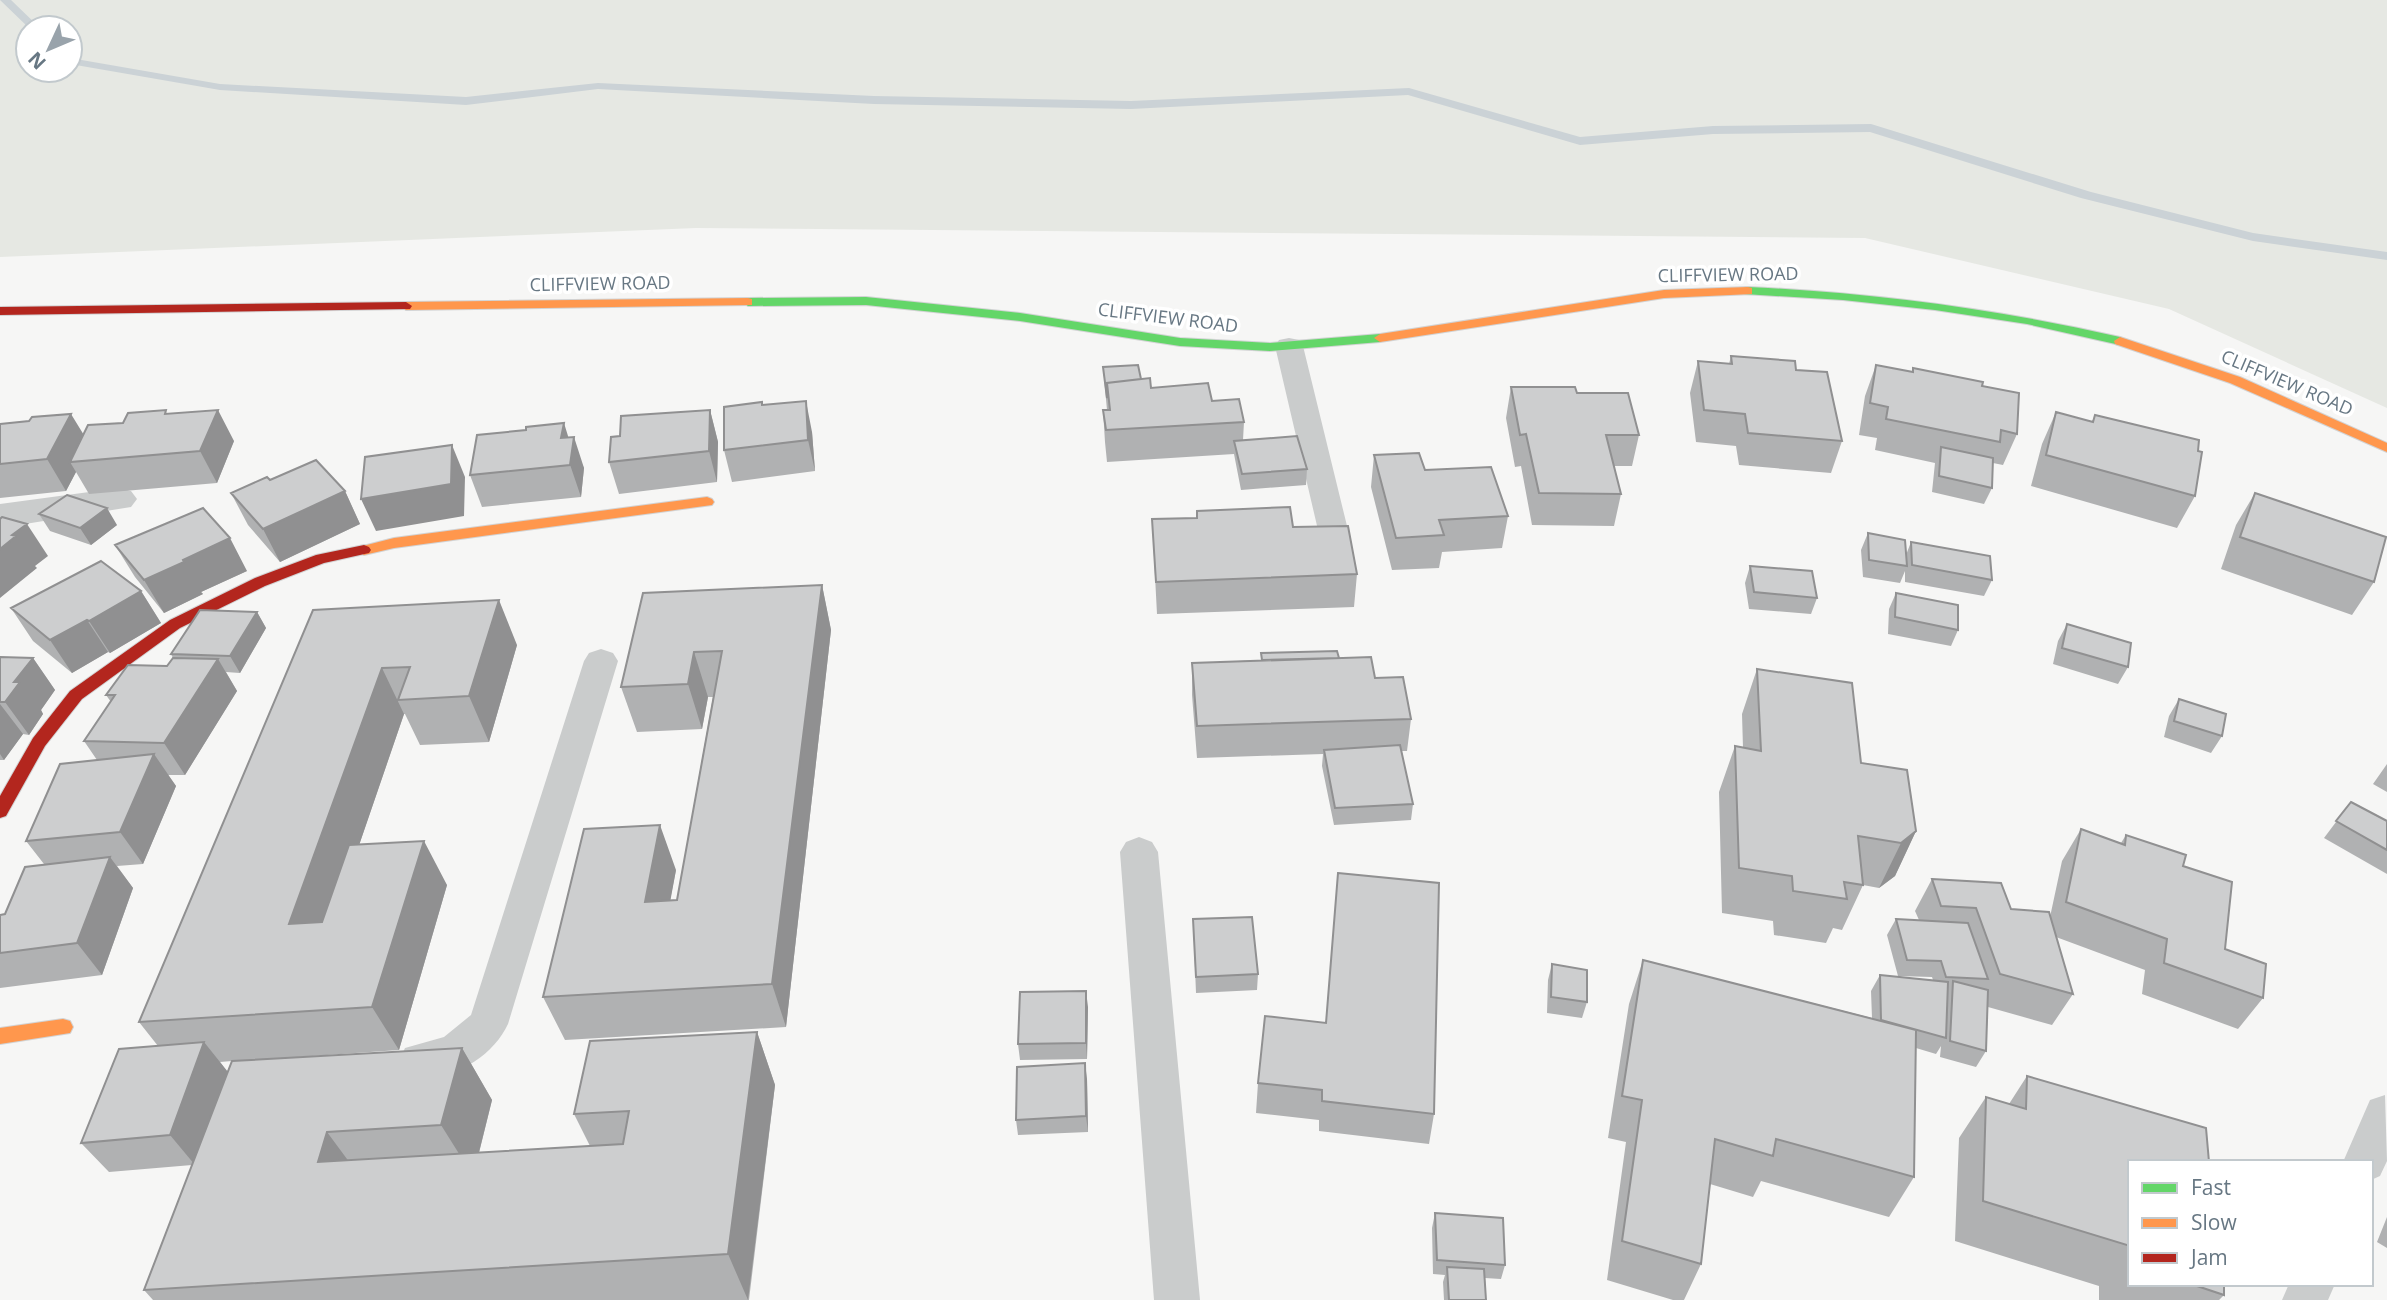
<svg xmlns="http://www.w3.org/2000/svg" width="2387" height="1300" font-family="'Open Sans',sans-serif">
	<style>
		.green { fill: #e6e8e3; fill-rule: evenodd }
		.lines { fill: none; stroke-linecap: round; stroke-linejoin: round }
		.stream { fill: #cbd2d6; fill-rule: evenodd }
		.fast-casing { stroke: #d2d3d4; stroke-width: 2 }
		.slow-casing { stroke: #d2d3d4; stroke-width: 2 }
		.jam-casing { stroke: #d2d3d4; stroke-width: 2 }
		.lane { fill: #cacccc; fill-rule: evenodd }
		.street { fill: #cacccc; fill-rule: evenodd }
		.fast { fill: #63d668; fill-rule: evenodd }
		.slow { fill: #ff974d; fill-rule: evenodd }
		.jam { fill: #b3261e; fill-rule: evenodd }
		.wall { fill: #b0b1b2; fill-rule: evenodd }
		.shaded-wall { fill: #909091 }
		.building { fill: #cdcecf; stroke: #909091; stroke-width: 2 }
		.labels { text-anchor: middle; stroke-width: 7; stroke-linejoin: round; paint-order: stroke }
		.street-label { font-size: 18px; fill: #677783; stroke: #fff }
	</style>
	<rect width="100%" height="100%" fill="#f6f6f5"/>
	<path class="green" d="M0 0H2387V408L2169 309 1865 238 696 228 0 257ZM28 28H70V70H28Z"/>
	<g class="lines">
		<path class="stream" d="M0 0H11L40 28H29Z
			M70 58 220 84 466 97 598 83 874 96 1131 101 1409 88 1580 137 1713 126 1871 124 2091 192 2253 233 2387 252V260L2253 241 2081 198 1870 132 1713 134 1580 145 1408 95 1131 109 874 104 598 89 466 105 220 90 70 64Z"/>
		<g class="fast-casing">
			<path id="fast" d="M1748 287C1874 293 1997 309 2120 337L2126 341 2120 345 2027 324 1935 310 1843 300 1744 294V288Z
				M866 297 1020 313 1180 338 1270 343 1380 334 1386 338 1380 342 1270 351 1180 346 1020 321 866 305 748 306 742 302 748 298Z"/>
		</g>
		<g class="slow-casing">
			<path id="slow" d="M1748 287 1752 288V294L1664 298 1380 342 1374 338 1380 334 1664 290Z
				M748 298 752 299V305L406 310 400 306 406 302Z
				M2120 337 2240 377 2387 443V452L2230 383 2115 344 2114 341Z
				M707 497 712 499 714 502 712 505 394 548 364 555 357 550 359 547 394 538Z
				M63 1019 70 1021 73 1027 70 1033 0 1044V1028Z"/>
		</g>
		<g class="jam-casing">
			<path id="jam" d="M406 302 412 306 410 309 0 315V307Z
				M364 545 369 547 371 550 369 553 324 563 265 586 180 628 82 699 45 746 6 816 0 818V796L33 738 70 691 170 620 255 578 316 555Z"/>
		</g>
		<path class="lane" d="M1289 338 1299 340 1303 346 1348 530 1344 537 1333 540 1322 537 1318 530 1275 346 1279 340Z
			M601 649 613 653 618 661 508 1024C492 1059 443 1088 405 1074L399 1061 405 1048 444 1037 471 1015 584 661 589 653Z
			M1139 837 1152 842 1158 852 1200 1300H1154L1120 852 1126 842Z
			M2385 1095 2387 1161 2380 1176 2371 1180V1162H2343L2370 1100Z
			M2289 1284H2335L2328 1300H2282Z"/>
		<path class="street" d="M119 488 131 491 137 499 131 507 0 528V504Z"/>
		<use href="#fast" class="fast"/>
		<use href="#slow" class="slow"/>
		<use href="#jam" class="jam"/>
	</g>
	<path class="wall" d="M1731 356 1796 370 1842 441 1831 473 1739 465 1736 446 1696 442 1690 393 1698 361 1729 364Z
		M1876 365 1912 372 1913 368 1982 386 2017 434 2003 465 1993 463 1992 488 1984 504 1932 492 1935 463 1875 450 1877 438 1859 435 1865 396Z
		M1103 367 1141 379 1151 388 1212 401 1244 422 1243 440 1307 469 1306 485 1241 490 1234 454 1107 462 1105 442 1103 410H1107Z
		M1511 387 1577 393 1639 435 1632 466H1614L1621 494 1614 526 1532 525 1521 466 1515 467 1506 418Z
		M763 405 812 432 815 471 732 482 724 450Z
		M710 410 718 442 717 482 619 494 609 462 620 436Z
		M2056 412 2092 422 2095 415 2195 496 2177 528 2031 486 2042 444Z
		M168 414 234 441 217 483 89 494 76 472 66 491 0 498V424L84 435 123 423Z
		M568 437 584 468 581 497 482 507 470 475Z
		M1374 455 1425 470 1508 516 1502 548 1442 552 1439 568 1392 570 1371 487Z
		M270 480 345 491 360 524 280 562 248 525 231 493Z
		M2255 493 2374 582 2352 615 2221 569 2236 525Z
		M39 514 117 525 91 545 50 531Z
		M1152 519 1293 527 1357 574 1354 607 1157 614Z
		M1868 533 1906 555 1911 542 1992 580 1984 596 1905 582V571L1900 583 1863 577 1861 550Z
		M115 545 247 571 201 592 203 594 164 613 135 577Z
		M1750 566 1817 598 1811 614 1749 609 1745 583Z
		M822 585 831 630 786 1027 565 1040 543 997 676 870 670 900H677L713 697H708L702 729 637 732 621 687Z
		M141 591 161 623 110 653 108 652 72 673 33 641 11 608Z
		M1896 593 1958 630 1951 646 1888 634 1889 609Z
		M313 610 517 645 489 742 420 745 405 714H404L359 845 447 885 399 1050 269 1059 462 1048 492 1100 479 1153 590 1146 574 1114 757 1032 775 1085 749 1300H153L144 1290 192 1165 109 1172 81 1143 158 1046 139 1022ZM232 1061 227 1072 220 1062Z
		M257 612 266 628 240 673 226 672 237 691 185 775H168L176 786 143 864 117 866 133 888 102 975 0 988V915L5 914 44 864 26 841 97 760 84 741 111 702 106 695 167 666 173 658 171 654Z
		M2067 624 2128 667 2118 684 2053 664 2058 641Z
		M1261 653 1339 658 1375 678 1411 719 1407 751H1401L1413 804 1411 820 1334 825 1322 766 1323 754 1197 758 1192 695V663L1261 660Z
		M0 657 33 658 55 690 41 710 43 714 29 735 23 734 4 760H0Z
		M1757 669 1861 763 1916 831 1895 876 1879 888 1863 885 1842 930 1833 928 1826 943 1774 935 1773 921 1722 913 1719 792 1735 746 1743 748 1742 714Z
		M2179 699 2222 736 2211 753 2164 737 2169 716Z
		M2387 764V792L2373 784Z
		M2351 802 2387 821V874L2324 838Z
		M2081 829 2121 843 2126 835 2183 866 2225 949 2263 998 2238 1029 2142 994 2145 970 2056 937 2073 994 2052 1025 1988 1007 1986 1051 1976 1067 1940 1057 1941 1046 1936 1054 1916 1048 1914 1177 1889 1217 1761 1181 1753 1197 1710 1184 1701 1264 1684 1300H1673L1607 1280 1626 1142 1608 1138 1629 1004 1643 960 1872 1018 1871 991 1880 975 1933 980 1932 977 1898 976 1887 935 1896 919 1919 920 1915 911 1932 879 2011 909 2050 917 2062 861Z
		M1338 873 1434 1114 1429 1144 1319 1131V1120L1256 1113 1258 1083 1326 1022Z
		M1193 919 1258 974 1257 990 1196 993Z
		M1552 964 1587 1002 1582 1018 1547 1013 1548 980Z
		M1088 1007 1087 1059 1020 1060 1018 1044Z
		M2027 1076 2130 1162V1284H2224V1295L2219 1300H2099V1286L1955 1241 1959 1138 1986 1097 2009 1104Z
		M1087 1079 1088 1132 1018 1135 1016 1120Z
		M1435 1213 1505 1265 1501 1279 1485 1278 1486 1300H1444L1443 1282 1445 1275 1433 1274 1432 1228Z
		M2387 1217V1248L2377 1242Z"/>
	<path class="shaded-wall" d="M806 401 812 432 815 471 808 440Z
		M218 410 234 441 217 483 200 451Z
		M710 410 718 442 717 482 709 451Z
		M71 414 90 445 70 462 76 472 66 491 47 459Z
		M564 423 572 449 574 437 584 468 581 497 561 438Z
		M452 445 465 477 464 516 376 531 361 499Z
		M345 491 360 524 280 562 263 529Z
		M107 508 117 525 91 545 80 528Z
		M27 524 48 556 35 566 37 568 0 598V549L12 535Z
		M230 538 247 571 201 592 203 594 164 613 144 580 183 560Z
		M822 585 831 630 786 1027 772 984Z
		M141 591 161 623 110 653 89 621Z
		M499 600 517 645 489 742 469 696Z
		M257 612 266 628 240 673 230 656Z
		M87 620 108 652 72 673 50 640Z
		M694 652 708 697 702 729 688 684Z
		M33 658 55 690 41 710 43 714 29 735 5 702 14 682Z
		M218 659 237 691 185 775 164 743Z
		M382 668 404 714 317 968 289 924Z
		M0 704 23 734 4 760 0 754Z
		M154 754 176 786 143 864 120 832Z
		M660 825 676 870 662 946 645 902Z
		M1916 831 1895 876 1879 888 1901 843Z
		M424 841 447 885 399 1050 372 1007Z
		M110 857 133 888 102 975 77 943Z
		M1086 991 1088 1007 1087 1059 1086 1043Z
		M757 1032 775 1085 748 1300 728 1254Z
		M204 1042 228 1072 195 1165 170 1135Z
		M462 1048 492 1100 473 1176 441 1125Z
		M1085 1063 1087 1079 1088 1132 1086 1116Z
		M327 1132 364 1182 318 1162Z"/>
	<path class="building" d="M1731 356 1795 361 1796 370 1827 372 1842 441 1748 433 1745 414 1704 410 1698 361 1732 364Z
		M1138 365 1141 379 1107 383V398L1103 367Z
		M1876 365 1913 372V368L1983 382 1982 386 2019 393 2017 434 2001 430 2000 442 1886 419 1888 407 1870 403Z
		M1150 378 1151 388 1208 383 1212 401 1239 399 1244 422 1106 430 1103 410H1110L1107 383Z
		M1511 387H1575L1577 393H1628L1639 435H1606L1621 494 1539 493 1526 434 1520 435Z
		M806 401 808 440 724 450V407L762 402V405Z
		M166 410 165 414 218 410 200 451 70 462 88 425 123 423 128 413Z
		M710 410 709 451 609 462 611 437 620 436 621 416Z
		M2056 412 2093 422 2095 415 2199 440 2198 451 2202 452 2195 496 2046 455Z
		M71 414 47 459 0 464V424L29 421 32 417Z
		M564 423 561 438 574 437 570 465 470 475 477 435 526 430V427Z
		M1297 436 1307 469 1242 474 1234 441Z
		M452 445 451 484 361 499 365 457Z
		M1941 447 1993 458 1992 488 1939 476Z
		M1419 453 1425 470 1491 467 1508 516 1439 520 1444 535 1396 538 1374 455Z
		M316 460 345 491 263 529 231 493 267 477 270 480Z
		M2255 493 2386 537 2374 582 2240 537Z
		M67 495 107 508 80 528 39 514Z
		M1290 507 1293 527 1348 526 1357 574 1156 582 1152 519 1197 518V511Z
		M203 508 230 538 183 560 184 562 144 580 115 545Z
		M2 517 27 524 12 535 16 536 0 549V519Z
		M1868 533 1905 540 1907 566 1869 560Z
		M1911 542 1990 556 1992 580 1912 565Z
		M101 561 141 591 89 621 87 620 50 640 11 608Z
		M1750 566 1812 571 1817 598 1754 592Z
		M822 585 772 984 543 997 584 829 660 825 645 902 677 900 722 651 694 652 688 684 621 687 643 593Z
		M1896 593 1958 605V630L1895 617Z
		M499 600 469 696 398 700 410 667 382 668 289 924 322 922 349 845 424 841 372 1007 139 1022 313 610Z
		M200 610 257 612 230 656 171 654Z
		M2067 624 2131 643 2128 667 2062 648Z
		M1337 651 1339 658 1262 660 1261 653Z
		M0 657 33 658 14 682H20L5 702H0Z
		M1371 657 1375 678 1403 677 1411 719 1197 726 1192 663Z
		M173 658 218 659 164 743 84 741 115 695H106L128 665 167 666Z
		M1757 669 1852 683 1861 763 1907 770 1916 831 1901 843 1858 836 1863 885 1844 882 1847 899 1793 891 1792 876 1739 868 1735 746 1761 751Z
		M2179 699 2226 714 2222 736 2174 721Z
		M1400 745 1413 804 1335 808 1324 750Z
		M154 754 120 832 26 841 60 764Z
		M2351 802 2387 821V850L2336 821Z
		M2081 829 2125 845 2126 835 2186 855 2183 866 2232 882 2225 949 2266 964 2263 998 2164 963 2167 939 2066 902Z
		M110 857 77 943 0 953V915L5 914 25 867Z
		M1338 873 1439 883 1434 1114 1322 1101V1090L1258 1083 1265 1016 1326 1023Z
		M1932 879 2001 883 2011 909 2049 912 2073 994 2000 974 1976 908 1941 906Z
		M1252 917 1258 974 1196 977 1193 919Z
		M1896 919 1968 923 1988 979 1946 977 1941 961 1907 960Z
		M1643 960 1916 1030 1914 1177 1776 1139 1773 1156 1715 1139 1701 1264 1622 1241 1642 1100 1622 1096Z
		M1552 964 1587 970V1002L1551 997Z
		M1880 975 1948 982 1946 1038 1881 1020Z
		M1953 981 1988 990 1986 1051 1950 1041Z
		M1086 991V1043L1018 1044 1020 992Z
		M757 1032 728 1254 144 1290 232 1061 462 1048 441 1125 327 1132 318 1162 623 1144 629 1111 574 1114 590 1041Z
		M204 1042 170 1135 81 1143 119 1049Z
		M1085 1063 1086 1116 1016 1120 1017 1067Z
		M2027 1076 2206 1128 2209 1162H2130V1246L1983 1201 1986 1097 2026 1109Z
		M1435 1213 1503 1218 1505 1265 1437 1260Z
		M1447 1267 1484 1269 1486 1300H1449Z
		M2191 1284H2224V1295Z"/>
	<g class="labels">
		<g class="street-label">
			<text transform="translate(1728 275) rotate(-1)" y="6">CLIFFVIEW ROAD</text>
			<text transform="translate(600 284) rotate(-1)" y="6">CLIFFVIEW ROAD</text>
			<text transform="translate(1168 318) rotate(7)" y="6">CLIFFVIEW ROAD</text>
			<text transform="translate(2287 383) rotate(23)" y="6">CLIFFVIEW ROAD</text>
		</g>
	</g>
	<rect x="2128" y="1160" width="245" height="126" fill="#ffffff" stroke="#c2c9cd" stroke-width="2"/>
	<rect x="2142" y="1183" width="35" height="10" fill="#63d668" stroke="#c2c9cd" stroke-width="2"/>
	<text x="2191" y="1195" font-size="21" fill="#677783">Fast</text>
	<rect x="2142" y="1218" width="35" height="10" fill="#ff974d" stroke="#c2c9cd" stroke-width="2"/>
	<text x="2191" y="1230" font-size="21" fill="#677783">Slow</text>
	<rect x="2142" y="1253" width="35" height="10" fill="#b3261e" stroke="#c2c9cd" stroke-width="2"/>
	<text x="2191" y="1265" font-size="21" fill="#677783">Jam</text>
	<g transform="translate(49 49) rotate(226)"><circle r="33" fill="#ffffff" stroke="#c2c9cd" stroke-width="2"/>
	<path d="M0-5L12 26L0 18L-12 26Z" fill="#99a3ab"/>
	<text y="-10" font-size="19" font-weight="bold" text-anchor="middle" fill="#677783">N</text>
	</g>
</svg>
